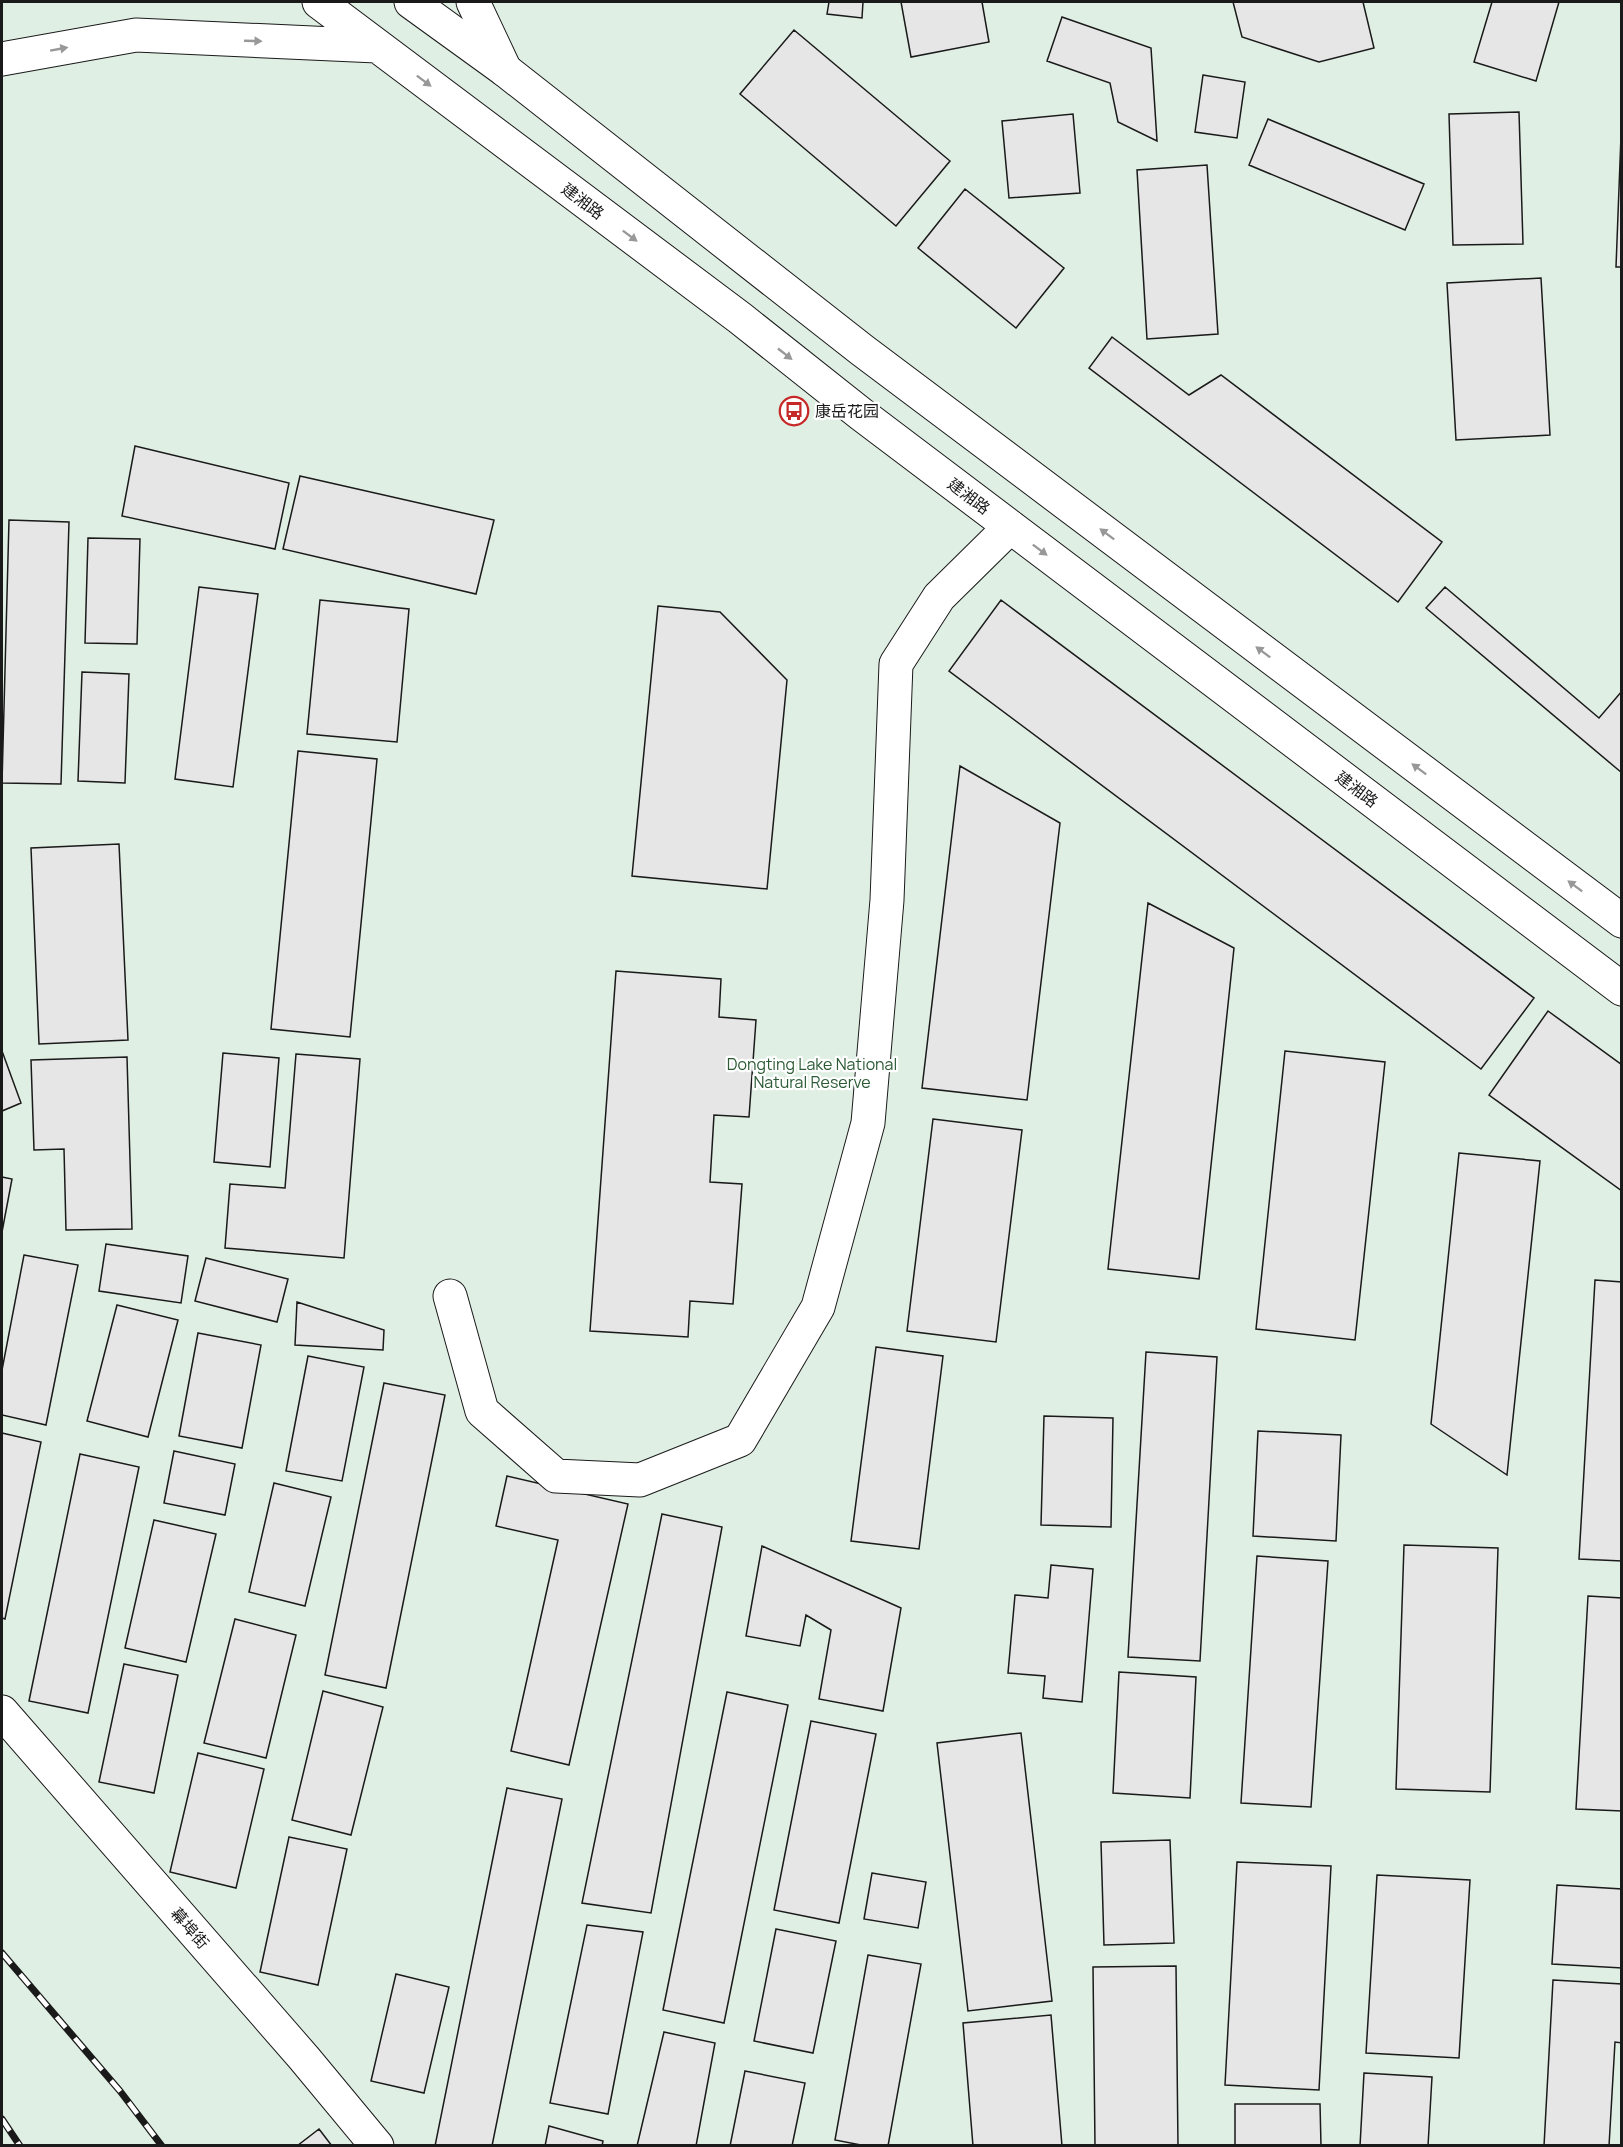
<svg xmlns="http://www.w3.org/2000/svg" width="1623" height="2147" font-family="Manrope,'Noto Sans SC',sans-serif">
	<style>
		.green { fill: #e0efe3; stroke: #6a6a6a; stroke-width: 1.5 }
		.building { fill: #e6e6e6; stroke: #1a1a1a; stroke-width: 1.5 }
		.lines { fill: none; stroke-linecap: round; stroke-linejoin: round }
		.minor-casing { stroke: #1a1a1a; stroke-width: 35 }
		.major-casing { stroke: #1a1a1a; stroke-width: 35 }
		.minor { stroke: #fff; stroke-width: 33 }
		.major { stroke: #fff; stroke-width: 33 }
		.rail-casing { stroke: #1a1a1a; stroke-width: 7 }
		.rail { stroke: #fff; stroke-width: 4.5; stroke-dasharray: 14; stroke-linecap: butt }
		.oneway { fill: #989898 }
		.labels { text-anchor: middle; stroke-width: 4.5; stroke-linejoin: round; paint-order: stroke }
		.street-label { font-size: 16px; fill: #1a1a1a; stroke: #fff }
		.poi-label { font-size: 16px; fill: #1a1a1a; stroke: #fff; text-anchor: start }
		.park-label { font-size: 16px; fill: #2b5a34; stroke: #fff }
	</style>
	<rect width="100%" height="100%" fill="#fff"/>
	<path class="green" d="M2 2H1621V2145H2Z"/>
	<path class="building" d="M829 2H863L862 18 827 14Z
		M901 2H982L989 42 911 57Z
		M1233 2H1363L1374 48 1319 62 1242 37Z
		M1492 2H1559L1536 81 1474 62Z
		M1062 17 1151 48 1157 141 1118 122 1110 83 1047 61Z
		M794 30 950 161 896 226 740 94Z
		M1203 75 1245 82 1237 138 1195 132Z
		M1519 112 1523 244 1453 245 1449 114Z
		M1073 114 1080 193 1009 198 1002 121Z
		M1268 119 1424 184 1405 230 1249 165Z
		M1621 136H1622V267H1616Z
		M1207 165 1218 334 1147 339 1137 170Z
		M965 189 1064 268 1016 328 918 248Z
		M1541 278 1550 435 1456 440 1447 283Z
		M1112 337 1189 395 1221 375 1442 542 1398 602 1089 368Z
		M135 446 289 483 275 549 122 516Z
		M300 476 494 520 476 594 283 549Z
		M9 520 69 522 61 784 2 783Z
		M88 538 140 539 137 644 85 643Z
		M199 587 258 594 233 787 175 779Z
		M1445 587 1599 718 1622 691V773L1426 608Z
		M320 600 409 609 397 742 307 734Z
		M1001 600 1534 998 1481 1069 949 671Z
		M658 606 720 612 787 680 767 889 632 876Z
		M82 672 129 674 125 783 78 781Z
		M298 751 377 759 350 1037 271 1029Z
		M960 766 1060 823 1027 1100 922 1088Z
		M119 844 128 1040 39 1044 31 848Z
		M1148 903 1234 948 1199 1279 1108 1269Z
		M616 971 721 979 719 1017 756 1020 749 1117 714 1115 710 1182 742 1184 733 1304 690 1301 688 1337 590 1331Z
		M1548 1011 1622 1065V1191L1489 1095Z
		M2 1051 21 1103 2 1111Z
		M1285 1051 1385 1062 1355 1340 1256 1329Z
		M223 1053 279 1058 270 1167 214 1162Z
		M296 1054 360 1059 344 1258 225 1248 230 1184 285 1188Z
		M127 1057 132 1229 66 1230 64 1149 34 1150 31 1060Z
		M933 1119 1022 1130 996 1342 907 1331Z
		M1459 1153 1540 1161 1507 1475 1431 1424Z
		M2 1177 12 1179 2 1232Z
		M106 1244 188 1256 181 1303 99 1291Z
		M24 1255 78 1265 46 1425 2 1415V1370Z
		M206 1258 288 1279 277 1322 195 1301Z
		M1595 1280 1622 1282V1561L1579 1559Z
		M297 1302 384 1330 383 1350 295 1345Z
		M117 1305 178 1320 148 1437 87 1421Z
		M198 1333 261 1345 242 1448 179 1436Z
		M876 1347 943 1356 919 1549 851 1541Z
		M1146 1352 1217 1357 1200 1661 1128 1657Z
		M308 1356 364 1367 342 1481 286 1471Z
		M384 1383 445 1395 386 1688 325 1675Z
		M1044 1416 1113 1418 1111 1527 1041 1525Z
		M1258 1431 1341 1435 1336 1541 1253 1536Z
		M2 1433 41 1442 5 1619 2 1618Z
		M174 1451 235 1464 225 1515 164 1503Z
		M80 1454 139 1467 88 1713 29 1701Z
		M507 1476 628 1504 569 1765 511 1751 558 1540 496 1526Z
		M274 1483 331 1497 305 1606 249 1592Z
		M662 1514 722 1527 651 1913 582 1903Z
		M154 1520 216 1534 186 1662 125 1648Z
		M1404 1545 1498 1548 1490 1792 1396 1789Z
		M762 1546 901 1608 883 1711 819 1699 831 1630 806 1615 800 1646 746 1636Z
		M1257 1556 1328 1561 1311 1807 1241 1803Z
		M1051 1565 1093 1569 1082 1702 1043 1698 1045 1676 1008 1673 1015 1595 1048 1598Z
		M1588 1596 1622 1598V1811L1576 1809Z
		M235 1619 296 1635 266 1758 204 1743Z
		M124 1664 178 1675 154 1793 99 1782Z
		M1119 1672 1196 1677 1190 1798 1113 1793Z
		M323 1691 383 1707 351 1835 292 1820Z
		M727 1692 788 1705 724 2023 663 2010Z
		M811 1721 876 1734 839 1923 774 1910Z
		M1021 1733 1052 2001 968 2011 937 1743Z
		M198 1753 264 1769 236 1888 170 1872Z
		M507 1788 562 1799 492 2146H435Z
		M289 1837 347 1849 318 1985 260 1972Z
		M1170 1840 1174 1943 1104 1945 1101 1842Z
		M1237 1862 1331 1866 1319 2090 1225 2085Z
		M872 1873 926 1882 918 1928 864 1919Z
		M1377 1875 1470 1880 1459 2058 1366 2053Z
		M1557 1885 1622 1889V1968L1552 1964Z
		M587 1925 643 1932 608 2114 550 2103Z
		M776 1929 836 1941 813 2053 754 2041Z
		M868 1955 921 1964 888 2146H866L835 2140Z
		M1176 1966 1178 2146H1095L1093 1967Z
		M396 1974 449 1987 424 2093 371 2081Z
		M1553 1980 1622 1984V2043L1615 2042 1609 2146H1544Z
		M1051 2015 1062 2146H973L963 2023Z
		M664 2032 715 2043 696 2146H637Z
		M745 2071 805 2083 792 2146H730Z
		M1364 2073 1432 2077 1428 2146H1360Z
		M1235 2104H1320L1321 2146H1235Z
		M549 2126 603 2141 602 2146H545Z
		M319 2129 332 2146H297Z"/>
	<g class="lines">
		<g class="minor-casing">
			<path id="minor" d="M473 2 505 70
				M450 1296 482 1411 556 1476 640 1480 740 1440 818 1307 868 1123 887 900 896 664 939 597 1010 527
				M2 1712 304 2058 377 2146"/>
		</g>
		<g class="major-casing">
			<path id="major" d="M319 2 740 318 861 414 1622 989
				M411 2 505 70 862 350 1622 921
				M2 59 136 35 377 46"/>
		</g>
		<use href="#minor" class="minor"/>
		<use href="#major" class="major"/>
		<g class="rail-casing">
			<path id="rail" d="M2 1953 120 2091 162 2146
				M2 2119 20 2146"/>
		</g>
		<use href="#rail" class="rail"/>
	</g>
	<defs><path id="oneway-solid" d="M-6-.8H1V-3.2L6.5 0L1 3.2V.8H-6Z" transform="scale(1.5)"/></defs>
	<g class="oneway">
		<use href="#oneway-solid" transform="translate(253 41) rotate(2)"/>
		<use href="#oneway-solid" transform="translate(59 49) rotate(-10)"/>
		<use href="#oneway-solid" transform="translate(424 81) rotate(37)"/>
		<use href="#oneway-solid" transform="translate(630 236) rotate(37)"/>
		<use href="#oneway-solid" transform="translate(785 354) rotate(38)"/>
		<use href="#oneway-solid" transform="translate(1107 534) rotate(-143)"/>
		<use href="#oneway-solid" transform="translate(1040 550) rotate(37)"/>
		<use href="#oneway-solid" transform="translate(1263 652) rotate(-143)"/>
		<use href="#oneway-solid" transform="translate(1419 769) rotate(-143)"/>
		<use href="#oneway-solid" transform="translate(1575 886) rotate(-143)"/>
	</g>
	<defs>
		<g id="bus-ring" transform="scale(1.5)"><circle r="9.5" fill="#fff" stroke="#c62828" stroke-width="1.5"/><path d="M-5-6H5V4H4V6H2V4H-2V6H-4V4H-5ZM-3.5-4V0h7V-4ZM-3.5 1.2v1.5H-2V1.2ZM2 1.2v1.5H3.5V1.2Z" fill="#c62828"/></g>
	</defs>
	<g fill-rule="evenodd">
		<use href="#bus-ring" x="794" y="411"/>
	</g>
	<g class="labels">
		<g class="street-label">
			<text transform="translate(583 201) rotate(37)" y="6">建湘路</text>
			<text transform="translate(969 496) rotate(37)" y="6">建湘路</text>
			<text transform="translate(1357 789) rotate(37)" y="6">建湘路</text>
			<text transform="translate(190 1928) rotate(49)" y="6">幕埠街</text>
		</g>
		<g class="poi-label">
			<text x="815" y="417">康岳花园</text>
		</g>
		<g class="park-label">
			<text x="812" y="1070">Dongting Lake National<tspan x="812" dy="18">Natural Reserve</tspan></text>
		</g>
	</g>
	<rect width="1623" height="2147" fill="none" stroke="#1a1a1a" stroke-width="6"/>
</svg>
